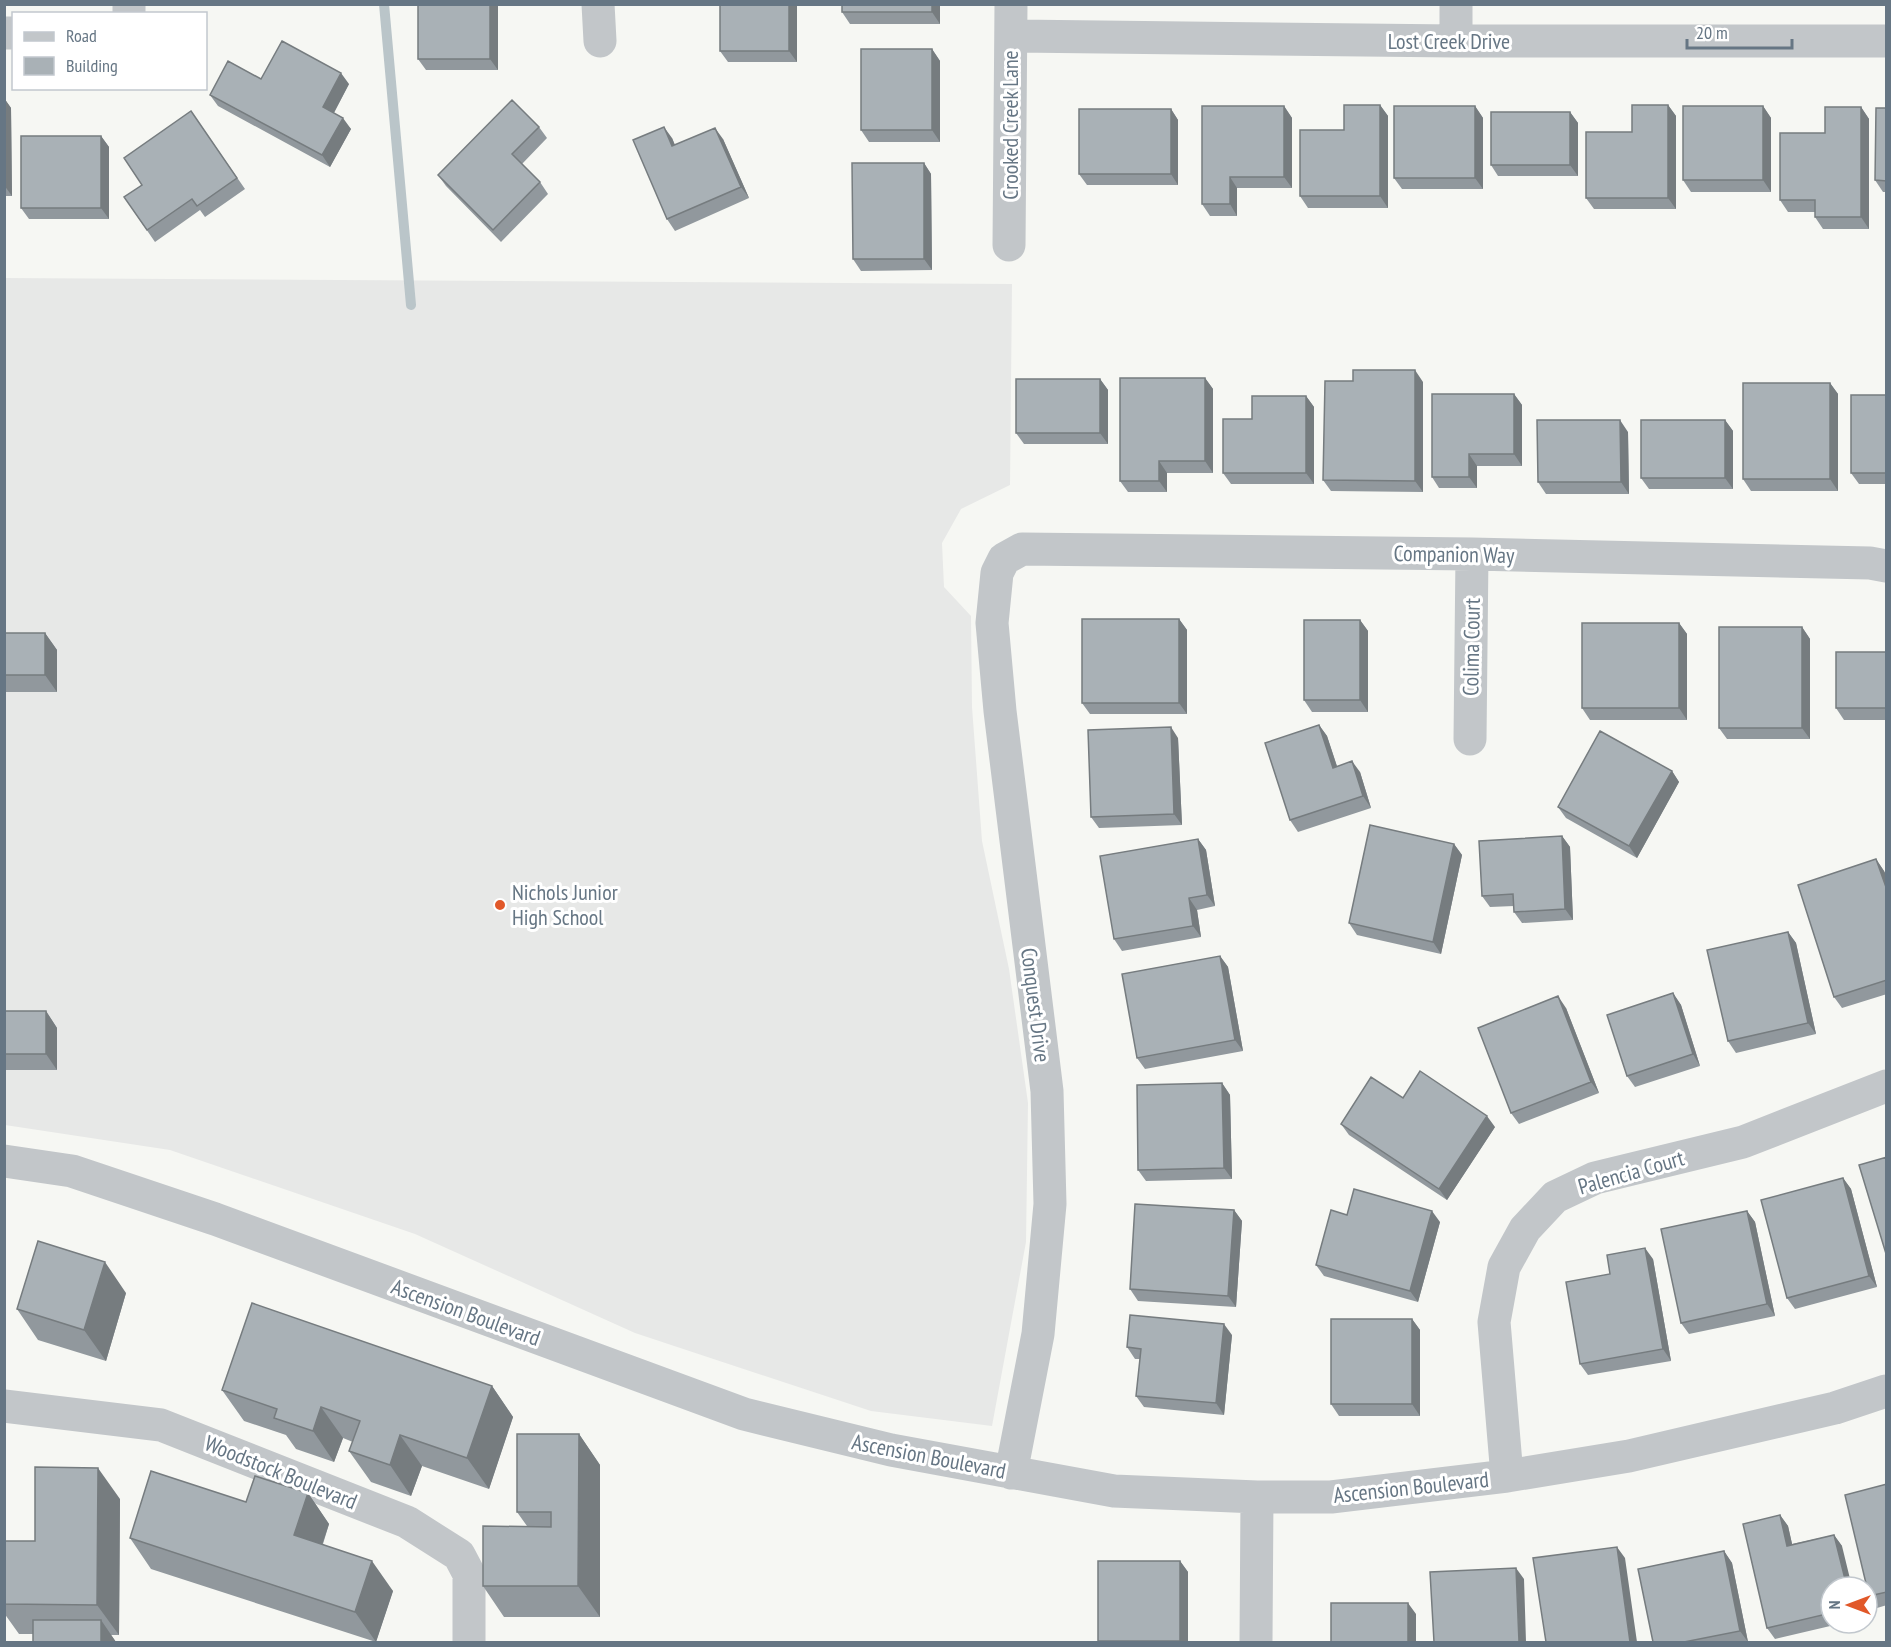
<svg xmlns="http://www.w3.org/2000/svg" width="1891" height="1647" font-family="'PT Sans Narrow',sans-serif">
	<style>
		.built { fill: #e7e8e7 }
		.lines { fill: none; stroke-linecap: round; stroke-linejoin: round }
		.stream { stroke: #bac5c9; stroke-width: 10 }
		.minor { stroke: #c2c6c9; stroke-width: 33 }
		.wall { fill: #91989d }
		.shaded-wall { fill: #767c7f }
		.building { fill: #a9b1b6; stroke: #767c7f; stroke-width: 1.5 }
		.poi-dot { fill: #e15829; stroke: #fff; stroke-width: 2 }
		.labels { text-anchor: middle; stroke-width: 6; stroke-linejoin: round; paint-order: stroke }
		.street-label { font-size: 22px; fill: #667684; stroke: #fff }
		.poi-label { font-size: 22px; fill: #667684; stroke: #fff; text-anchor: start }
	</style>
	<rect width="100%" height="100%" fill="#f6f7f3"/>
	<path class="built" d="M4 278 1012 284 1010 485 961 509 942 543 944 587 971 616 972 707 982 841 1009 969 1028 1103 1026 1242 992 1426 871 1411 635 1333 415 1234 170 1150 5 1125Z"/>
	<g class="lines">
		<path class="stream" d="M384 4 411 305"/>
		<path class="minor" d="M129 4V14
			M598 4 600 41
			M1456 4V41
			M4 33H14
			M1011 36 1456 41H1886
			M1009 245 1011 4
			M1470 739 1472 554
			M4 1161 72 1171 215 1219 744 1414 891 1450 1114 1491 1257 1497H1331L1507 1476 1629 1456 1835 1408 1886 1391
			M4 1406 161 1425 407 1522 459 1555 469 1574V1642
			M1011 1473 1038 1334 1050 1204 1047 1091 1000 711 992 623 997 573 1004 559 1022 549 1472 554 1870 563 1886 566
			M1507 1476 1494 1322 1504 1267 1525 1229 1555 1197 1595 1178 1743 1142 1886 1086
			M1256 1642 1257 1497"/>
	</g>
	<path class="wall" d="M498 4V70H426L418 59Z
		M797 4V62H728L720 51Z
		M940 4V24H850L842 12Z
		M932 49 940 61V142H869L861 130Z
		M261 79 349 84 334 113 351 129 330 167 218 106 210 95Z
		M4 98 11 108 12 196H4Z
		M1380 105 1388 116V208H1308L1300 196 1344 130Z
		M1668 105 1676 116V209H1594L1586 198 1632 132Z
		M1284 106 1292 118V188H1237V216H1210L1202 204Z
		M1475 106 1483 118V189H1402L1394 178Z
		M1763 106 1771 118V192H1691L1683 180Z
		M1861 107 1869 119V229H1823L1815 217V212H1788L1780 200Z
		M1887 108V192H1883L1875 180Z
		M1171 109 1178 120V185H1087L1079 174Z
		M191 111 245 189 205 217 200 210 155 242 124 197 142 185Z
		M1570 112 1578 123V176H1498L1491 165Z
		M539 127 547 138 522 164 540 182 548 194 501 242 446 186 438 175Z
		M101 136 109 147V219H29L21 208Z
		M672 138 675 145 723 139 749 198 675 231 667 219Z
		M924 163 931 174 932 270 861 271 853 259Z
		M1205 378 1213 389V473H1167V492H1128L1120 481Z
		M1100 379 1108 390V444H1024L1016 433Z
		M1423 382V492L1331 491 1323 480Z
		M1830 383 1838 394V491H1751L1743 479Z
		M1514 394 1522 405V466H1477V488H1439L1432 477Z
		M1887 395V484H1859L1851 473Z
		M1306 396 1314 407V484H1231L1223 473 1252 419Z
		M1725 420 1733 431V489H1649L1641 478Z
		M1628 432 1629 494H1546L1538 482Z
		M1179 619 1187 630V714H1090L1082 703Z
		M1360 620 1368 631V712H1312L1304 700Z
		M1679 623 1687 634V720H1590L1582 708Z
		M1802 627 1810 639V739H1727L1719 728Z
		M4 633H45L57 650V692H4Z
		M1887 652V720H1844L1836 708Z
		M1319 725 1327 736 1337 766 1360 772 1371 808 1298 832 1290 820Z
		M1178 738 1182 825 1099 828 1091 817Z
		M1672 771 1679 782 1637 858 1566 818 1558 807Z
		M1562 836 1570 847 1573 920 1522 923 1514 912V906L1490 907 1482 896Z
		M1198 839 1206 850 1215 906 1197 910 1201 937 1122 951 1114 939Z
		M1454 844 1462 855 1441 954 1357 935 1349 923Z
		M1876 859 1884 871 1887 877V994L1842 1008 1834 997Z
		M1788 932 1796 943 1816 1034 1736 1053 1728 1041Z
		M1220 956 1228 967 1243 1051 1145 1069 1137 1058Z
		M1673 993 1681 1005 1700 1066 1635 1087 1627 1076Z
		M1566 1008 1599 1093 1519 1124 1511 1113Z
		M4 1011H46L57 1028V1070H4Z
		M1222 1083 1230 1095 1232 1179 1146 1181 1138 1170Z
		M1341 1124 1495 1127 1447 1200 1349 1135Z
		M1843 1178 1851 1189 1877 1287 1795 1309 1787 1298Z
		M1234 1210 1242 1221 1236 1307 1138 1301 1130 1289Z
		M1747 1211 1755 1222 1775 1316 1689 1334 1681 1323Z
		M1347 1215 1440 1222 1418 1302 1324 1276 1316 1265Z
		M1653 1259 1671 1361 1588 1375 1580 1364 1610 1274Z
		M126 1293 106 1361 38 1340 17 1309Z
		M1412 1319 1420 1330V1416H1339L1331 1404Z
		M1232 1335 1224 1415 1144 1407 1136 1396 1140 1359H1135L1127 1347Z
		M492 1386 513 1417 489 1489 422 1466 411 1496 371 1482 349 1451 353 1442 343 1438 334 1462 296 1449 286 1435 244 1421 222 1390Z
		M579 1434 600 1465V1617H504L483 1586 527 1526 517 1512Z
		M1887 1484V1605L1877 1608 1869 1596Z
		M308 1493 329 1524 323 1544 393 1591 376 1642 151 1569 130 1538 246 1502Z
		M120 1499 119 1635H111L116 1642 33 1634H19L4 1613V1541H35Z
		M1780 1515 1788 1526 1792 1544 1834 1535 1842 1546 1831 1587V1623H1843L1775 1639 1767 1628Z
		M1724 1551 1732 1563 1748 1642H1653Z
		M1180 1561 1188 1572V1642H1099L1098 1641Z"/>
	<path class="shaded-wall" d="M490 4H498V70L490 59Z
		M789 4H797V62L789 51Z
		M932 4H940V24L932 12Z
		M932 49 940 61V142L932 130Z
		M341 73 349 84 331 118 323 107Z
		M4 98 11 108 12 196 4 185Z
		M1380 105 1388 116V208L1380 196Z
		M1668 105 1676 116V209L1668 198Z
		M1284 106 1292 118V188L1284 177Z
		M1475 106 1483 118V189L1475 178Z
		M1763 106 1771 118V192L1763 180Z
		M1861 107 1869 119V229L1861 217Z
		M1171 109 1178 120V185L1171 174Z
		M1570 112 1578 123V176L1570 165Z
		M343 118 351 129 330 167 322 155Z
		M664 127 672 138 680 158 672 146Z
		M715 128 723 139 749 198 741 187Z
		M101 136 109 147V219L101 208Z
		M924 163 931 174 932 270 924 259Z
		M1230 177 1237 188V216L1230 204Z
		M1415 370 1423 382V492L1415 481Z
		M1205 378 1213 389V473L1205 461Z
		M1100 379 1108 390V444L1100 433Z
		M1830 383 1838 394V491L1830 479Z
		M1514 394 1522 405V466L1514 454Z
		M1306 396 1314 407V484L1306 473Z
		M1620 420 1628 432 1629 494 1621 482Z
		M1725 420 1733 431V489L1725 478Z
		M1469 454 1477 466V488L1469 477Z
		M1159 461 1167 473V492L1159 481Z
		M1179 619 1187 630V714L1179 703Z
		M1360 620 1368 631V712L1360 700Z
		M1679 623 1687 634V720L1679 708Z
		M1802 627 1810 639V739L1802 728Z
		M45 633 57 650V692L45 675Z
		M1319 725 1327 736 1341 779 1333 768Z
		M1171 727 1178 738 1182 825 1174 814Z
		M1352 761 1360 772 1371 808 1363 796Z
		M1672 771 1679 782 1637 858 1629 846Z
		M1562 836 1570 847 1573 920 1565 909Z
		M1198 839 1206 850 1215 906 1207 895Z
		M1454 844 1462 855 1441 954 1433 942Z
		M1876 859 1884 871 1887 877V890Z
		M1189 898 1197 910 1201 937 1193 926Z
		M1788 932 1796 943 1816 1034 1808 1023Z
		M1220 956 1228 967 1243 1051 1235 1040Z
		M1673 993 1681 1005 1700 1066 1693 1054Z
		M1558 996 1566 1008 1599 1093 1591 1082Z
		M46 1011 57 1028V1070L46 1054Z
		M1222 1083 1230 1095 1232 1179 1224 1168Z
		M1487 1116 1495 1127 1447 1200 1439 1189Z
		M1843 1178 1851 1189 1877 1287 1869 1276Z
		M1234 1210 1242 1221 1236 1307 1228 1296Z
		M1432 1211 1440 1222 1418 1302 1410 1291Z
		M1747 1211 1755 1222 1775 1316 1767 1304Z
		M1645 1248 1653 1259 1671 1361 1663 1349Z
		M105 1262 126 1293 106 1361 84 1330Z
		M1412 1319 1420 1330V1416L1412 1404Z
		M1224 1324 1232 1335 1224 1415 1216 1403Z
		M492 1386 513 1417 489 1489 467 1458Z
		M321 1407 343 1438 334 1462 313 1431Z
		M579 1434 600 1465V1617L578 1586Z
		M400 1435 422 1466 411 1496 390 1465Z
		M98 1468 120 1499 119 1635 97 1605Z
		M308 1493 329 1524 315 1566 294 1535Z
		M1780 1515 1788 1526 1795 1557 1787 1546Z
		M1834 1535 1842 1546 1852 1587H1847Z
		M1617 1547 1625 1558 1637 1642H1630Z
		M1724 1551 1732 1563 1748 1642 1740 1631Z
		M372 1561 393 1591 376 1642 355 1612Z
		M1180 1561 1188 1572V1642H1181L1180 1641Z
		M1516 1568 1524 1579 1526 1642H1519Z
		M1408 1603 1416 1614V1642H1408Z
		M101 1620 116 1642H101Z"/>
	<path class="building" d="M418 4H490V59H418Z
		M720 4H789V51H720Z
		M842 4H932V12H842Z
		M282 41 341 73 323 107 343 118 322 155 210 95 228 61 261 79Z
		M861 49H932V130H861Z
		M512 100 539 127 512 154 540 182 493 230 438 175Z
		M1344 105H1380V196H1300V130H1344Z
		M1632 105H1668V198H1586V132H1632Z
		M1202 106H1284V177H1230V204H1202Z
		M1394 106H1475V178H1394Z
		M1683 106H1763V180H1683Z
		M1825 107H1861V217H1815V200H1780V133H1825Z
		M1876 108H1887V181L1875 180Z
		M1079 109H1171V174H1079Z
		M191 111 237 178 197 206 192 199 147 230 124 197 142 185 124 158Z
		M1491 112H1570V165H1491Z
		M664 127 672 146 715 128 741 187 667 219 633 140Z
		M21 136H101V208H21Z
		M852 163H924V259H853Z
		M1353 370H1415V481L1323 480 1325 381H1353Z
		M1120 378H1205V461H1159V481H1120Z
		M1016 379H1100V433H1016Z
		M1743 383H1830V479H1743Z
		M1432 394H1514V454H1469V477H1432Z
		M1851 395H1887V473H1851Z
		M1252 396H1306V473H1223V419H1252Z
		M1537 420H1620L1621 482H1538Z
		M1641 420H1725V478H1641Z
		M1082 619H1179V703H1082Z
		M1304 620H1360V700H1304Z
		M1582 623H1679V708H1582Z
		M1719 627H1802V728H1719Z
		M4 633H45V675H4Z
		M1836 652H1887V708H1836Z
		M1319 725 1333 768 1352 761 1363 796 1290 820 1265 743Z
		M1171 727 1174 814 1091 817 1088 730Z
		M1600 731 1672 771 1629 846 1558 807Z
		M1370 825 1454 844 1433 942 1349 923Z
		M1562 836 1565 909 1514 912 1513 894 1482 896 1479 841Z
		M1198 839 1207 895 1189 898 1193 926 1114 939 1100 856Z
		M1876 859 1887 890V980L1834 997 1798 885Z
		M1788 932 1808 1023 1728 1041 1707 950Z
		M1220 956 1235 1040 1137 1058 1122 974Z
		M1673 993 1693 1054 1627 1076 1607 1015Z
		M1558 996 1591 1082 1511 1113 1478 1028Z
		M4 1011H46V1054H4Z
		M1420 1071 1487 1116 1439 1189 1341 1124 1371 1077 1403 1098Z
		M1222 1083 1224 1168 1138 1170 1137 1085Z
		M1887 1157V1257L1859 1165Z
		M1843 1178 1869 1276 1787 1298 1761 1200Z
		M1354 1189 1432 1211 1410 1291 1316 1265 1331 1210 1347 1215Z
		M1135 1204 1234 1210 1228 1296 1130 1289Z
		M1747 1211 1767 1304 1681 1323 1661 1229Z
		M38 1241 105 1262 84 1330 17 1309Z
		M1645 1248 1663 1349 1580 1364 1566 1282 1610 1274 1607 1255Z
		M252 1303 492 1386 467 1458 400 1435 390 1465 349 1451 360 1421 321 1407 313 1431 274 1418 277 1409 222 1390Z
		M1130 1315 1224 1324 1216 1403 1136 1396 1141 1349 1127 1347Z
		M1331 1319H1412V1404H1331Z
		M517 1434H579L578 1586H483V1526L551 1527V1512H517Z
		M35 1467 98 1468 97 1605 4 1604V1541H35Z
		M151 1471 246 1502 255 1476 308 1493 294 1535 372 1561 355 1612 130 1538Z
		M1887 1484V1592L1869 1596 1845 1495Z
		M1780 1515 1787 1546 1834 1535 1847 1587H1831V1613L1767 1628 1743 1524Z
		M1617 1547 1630 1642H1546L1533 1558Z
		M1724 1551 1740 1631 1684 1642H1653L1638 1569Z
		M1098 1561H1180V1641H1098Z
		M1516 1568 1519 1642H1434L1430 1572Z
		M1331 1603H1408V1642H1331Z
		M33 1620H101V1642H33Z"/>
	<circle class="poi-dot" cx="500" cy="905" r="6"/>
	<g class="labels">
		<g class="street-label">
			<text x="1449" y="49">Lost Creek Drive</text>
			<text transform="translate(1010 125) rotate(-90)" y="8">Crooked Creek Lane</text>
			<text transform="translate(1454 554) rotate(1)" y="8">Companion Way</text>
			<text transform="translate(1471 647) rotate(-89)" y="8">Colima Court</text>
			<text transform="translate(1036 1005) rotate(83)" y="8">Conquest Drive</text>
			<text transform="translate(1631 1172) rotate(-16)" y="8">Palencia Court</text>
			<text transform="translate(466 1312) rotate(20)" y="8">Ascension Boulevard</text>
			<text transform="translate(929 1456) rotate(11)" y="8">Ascension Boulevard</text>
			<text transform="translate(281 1472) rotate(22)" y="8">Woodstock Boulevard</text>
			<text transform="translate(1411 1487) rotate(-6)" y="8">Ascension Boulevard</text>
		</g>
		<g class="poi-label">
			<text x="512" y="900">Nichols Junior<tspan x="512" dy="25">High School</tspan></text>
		</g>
	</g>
	<rect width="1891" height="1647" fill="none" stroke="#667684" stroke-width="12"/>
	<rect x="12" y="12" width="195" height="78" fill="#ffffff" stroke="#c2c8ce" stroke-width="1.5"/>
	<rect x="24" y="32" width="30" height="9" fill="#c2c6c9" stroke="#c2c8ce" stroke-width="1.5"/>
	<text x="66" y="42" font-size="18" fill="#667684">Road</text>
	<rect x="24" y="57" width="30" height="18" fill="#a9b1b6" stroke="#c2c8ce" stroke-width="1.5"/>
	<text x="66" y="72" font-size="18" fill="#667684">Building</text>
	<g transform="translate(1849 1605) rotate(270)"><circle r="28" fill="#ffffff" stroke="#c2c8ce" stroke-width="1.5"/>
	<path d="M0-4.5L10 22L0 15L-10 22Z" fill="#e15829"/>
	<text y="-9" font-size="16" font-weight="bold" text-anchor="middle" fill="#667684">N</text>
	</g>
	<path d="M1687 39v9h105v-9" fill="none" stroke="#667684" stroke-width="3"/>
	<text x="1696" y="39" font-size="18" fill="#667684" stroke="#ffffff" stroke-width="4.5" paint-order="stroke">20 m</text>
</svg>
